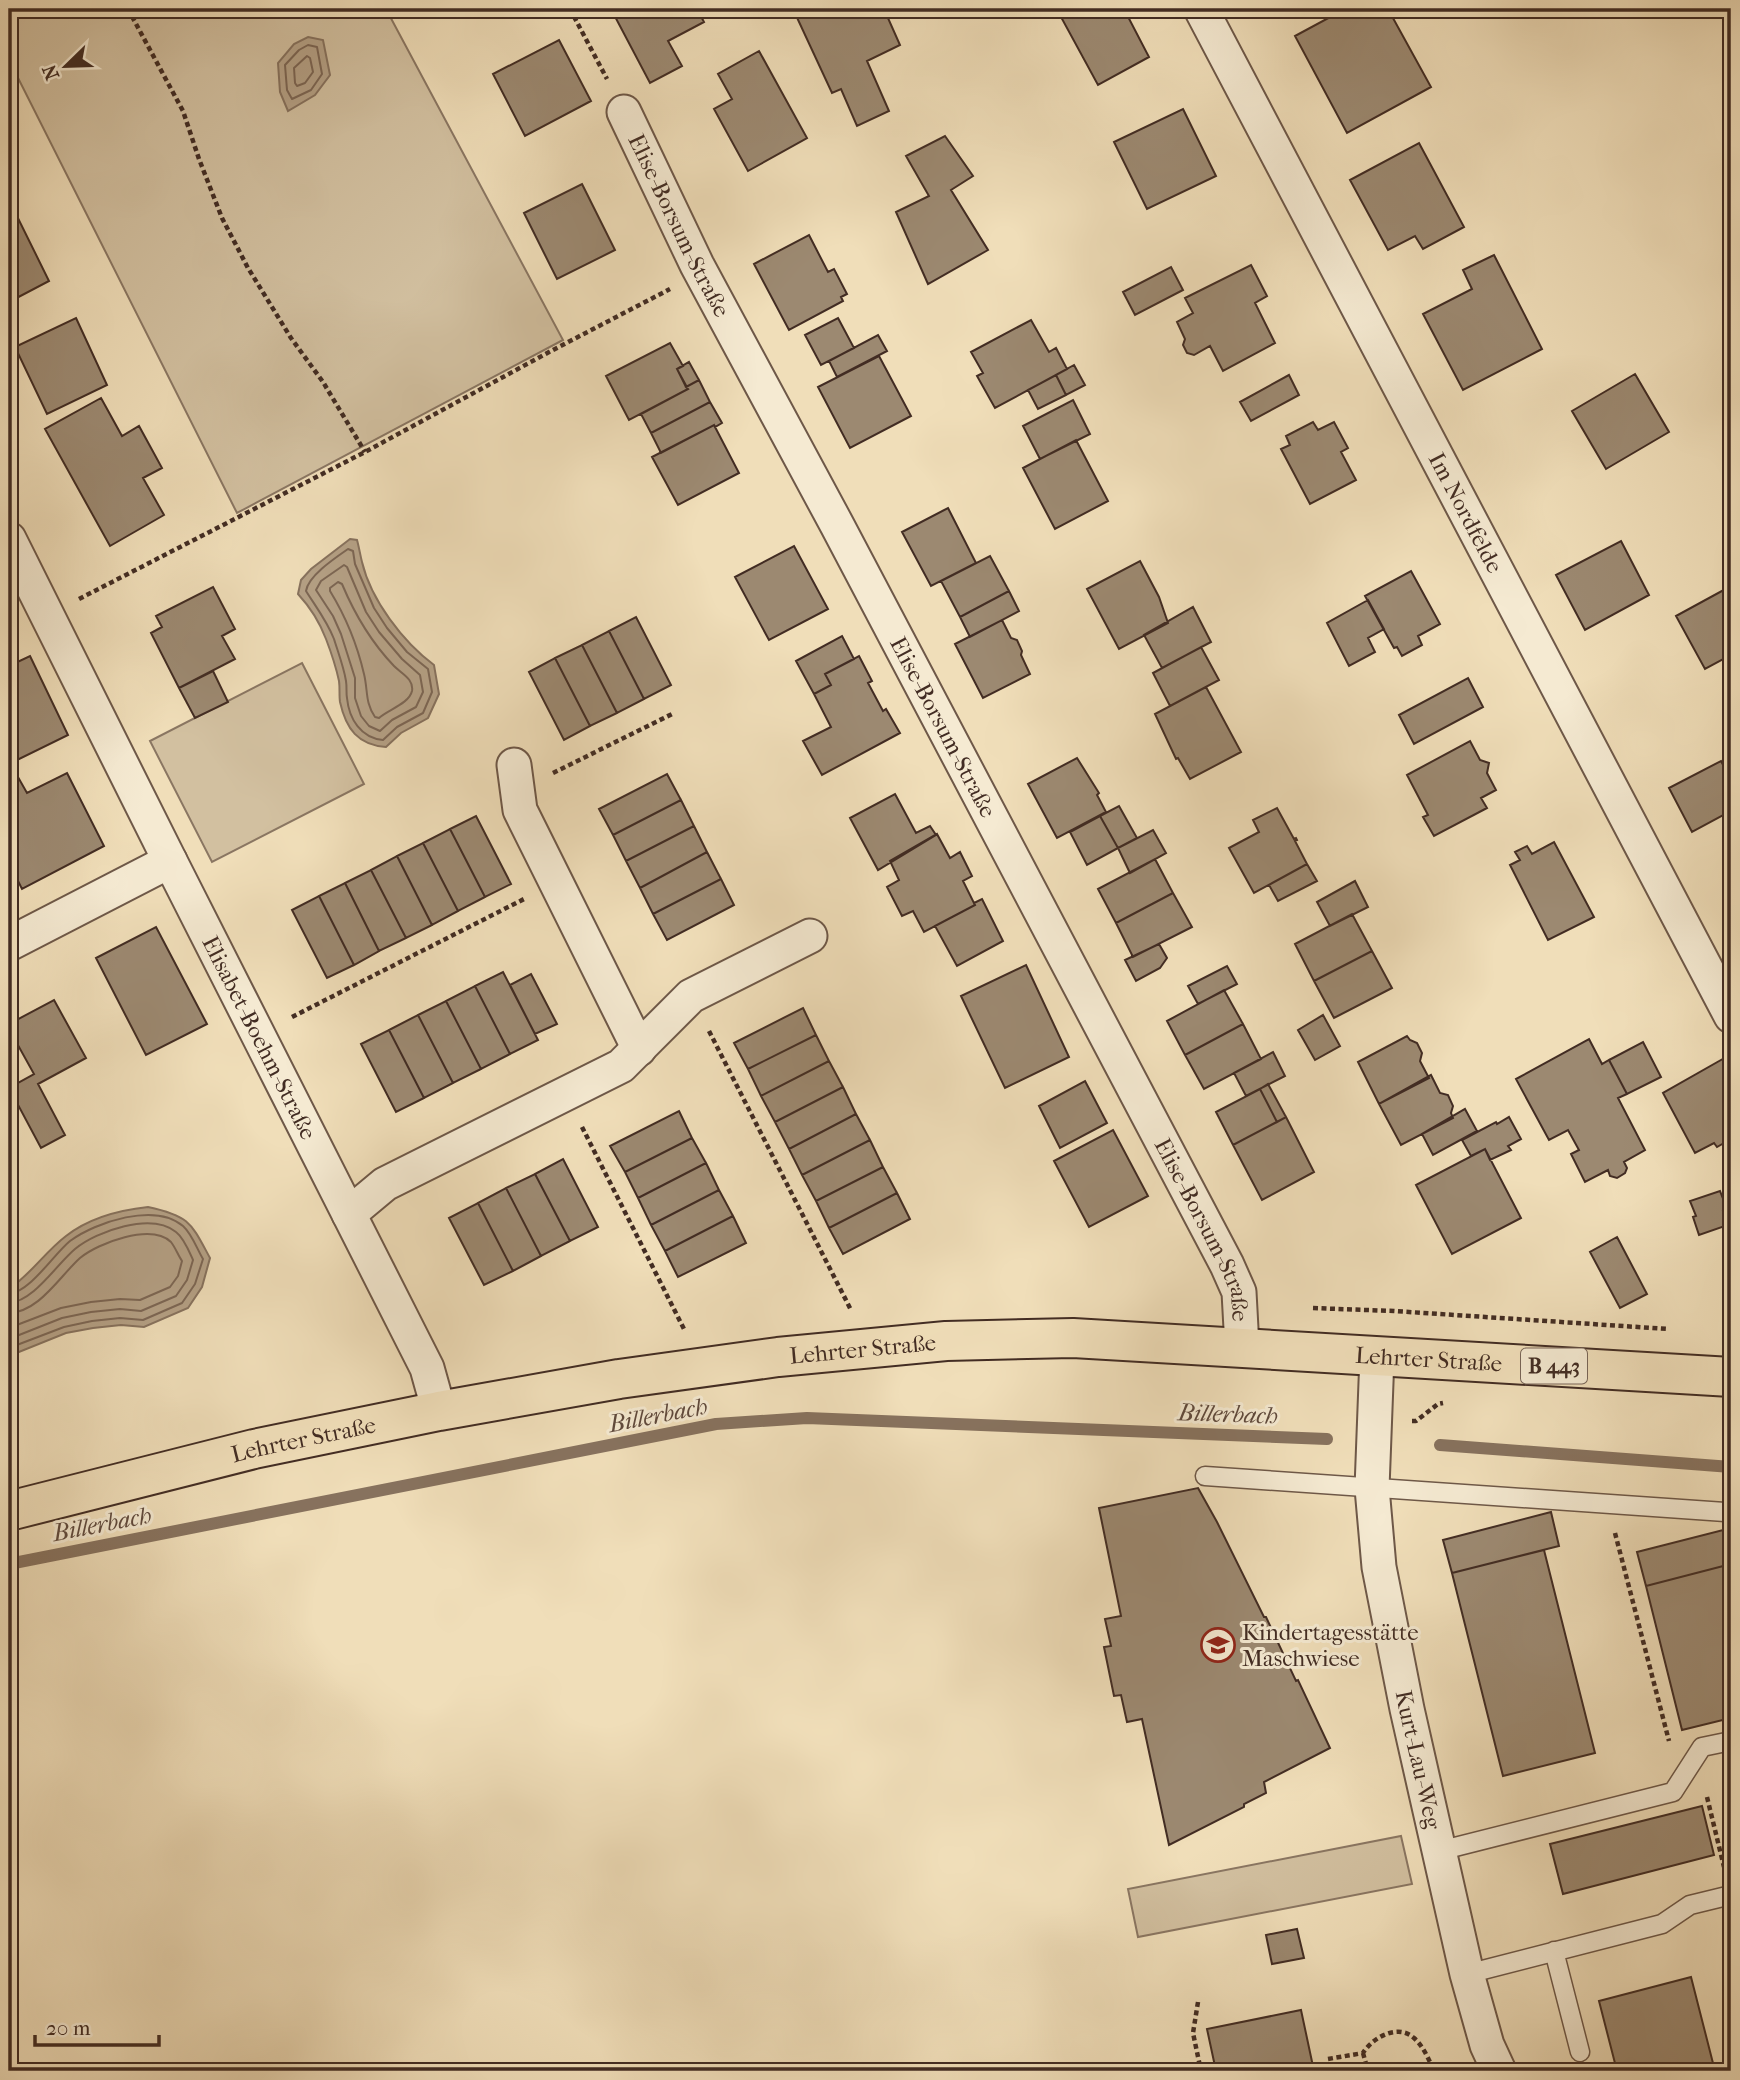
<svg xmlns="http://www.w3.org/2000/svg" width="1740" height="2080" font-family="'IM FELL French Canon',serif">
	<style>
		.green { fill: #d2c0a0; stroke: #8a7662; stroke-width: 2 }
		.water { fill: #b5a186; stroke: #87725e; stroke-width: 2 }
		.lines { fill: none; stroke-linecap: round; stroke-linejoin: round }
		.shore { stroke: #7c6654; stroke-width: 2 }
		.stream { stroke: #87725e; stroke-width: 12 }
		.building { fill: #9c8971; stroke: #422c23; stroke-width: 2 }
		.lane-casing { stroke: #6e5848; stroke-width: 21 }
		.street-casing { stroke: #6e5848; stroke-width: 37 }
		.primary-casing { stroke: #422c23; stroke-width: 42 }
		.path { stroke: #422c23; stroke-width: 4.5; stroke-dasharray: 5 3.5; stroke-linecap: butt }
		.lane { stroke: #f5ead2; stroke-width: 18 }
		.street { stroke: #f5ead2; stroke-width: 33 }
		.primary { stroke: #f0deb9; stroke-width: 38 }
		.labels { text-anchor: middle; stroke-width: 6; stroke-linejoin: round; paint-order: stroke }
		.shield { fill: #f5ead2; stroke: #786558; stroke-width: 2 }
		.shield-label { font-size: 21px; font-weight: bold; fill: #422c23 }
		.street-label { font-size: 23px; fill: #422c23; stroke: #f5ead2 }
		.poi-label { font-size: 23px; fill: #422c23; stroke: #f5ead2; text-anchor: start }
		.water-label { font-size: 24px; font-style: italic; fill: #5f493c; stroke: #f5ead2 }
	</style>
	<rect width="100%" height="100%" fill="#f0deb9"/>
	<filter id="stains"><feTurbulence type="fractalNoise" baseFrequency=".00286" numOctaves="4"/><feColorMatrix values="0 0 0 0 .2 0 0 0 0 .09 0 0 0 0 .02 0 0 0 .5 -.17"/></filter>
	<radialGradient id="worn" r=".72"><stop offset=".6" stop-color="#630" stop-opacity="0"/><stop offset="1" stop-color="#630" stop-opacity=".3"/></radialGradient>
	<path class="green" d="M9 9H386L563 340 237 513 9 60Z
		M302 663 364 784 212 862 150 741Z
		M1401 1836 1412 1884 1138 1937 1128 1889Z"/>
	<path class="water" d="M308 37 323 40 330 75 315 95 288 111 280 92 278 63 294 44Z
		M350 539 357 540C359 547 360 554 362 562 371 600 403 642 434 665L439 694 428 718 401 733 386 747C358 745 346 729 340 702 339 695 340 688 339 681 336 667 331 652 326 639 320 623 310 607 298 594L301 580 311 569Z
		M148 1207C190 1216 191 1223 210 1258L202 1287 188 1308 144 1327 121 1325 93 1328 66 1333 9 1356V1289C31 1274 45 1252 66 1236 89 1218 120 1210 148 1207Z"/>
	<g class="lines">
		<path class="shore" d="M308 45 317 47 322 74 311 90 292 99 287 90 285 65 299 50Z
			M307 56 310 58 313 72 305 83 297 86 295 83 294 68Z
			M348 549 353 551 355 564 374 608 387 628 407 652 428 669 432 692 423 713 397 727 383 740C361 738 349 719 347 698 346 693 347 687 346 681 344 668 338 652 334 639 327 621 316 607 306 591 308 576 335 558 348 549Z
			M344 565 347 567 366 612 379 632 402 659 420 675 423 692 416 707 392 720 380 731 369 726 361 716 355 698V678L341 634 333 616 316 590 321 581Z
			M338 582 342 584C355 615 371 642 394 666 402 674 414 679 412 691 409 704 387 710 379 718L375 717C365 703 368 690 364 674 357 644 346 617 330 591V588Z
			M9 1294C31 1291 53 1255 70 1241 96 1222 155 1202 183 1226 192 1234 197 1249 203 1259L195 1284 182 1303 143 1320 120 1318 92 1321 64 1327 9 1348
			M9 1303C34 1301 56 1265 75 1249 97 1231 151 1212 176 1232 184 1238 189 1251 193 1260L187 1280 176 1296 141 1311 120 1309 91 1312 62 1318 9 1339
			M9 1313C39 1312 59 1277 80 1258 98 1243 151 1223 171 1242 175 1247 178 1255 182 1261L178 1276 170 1287 140 1300 120 1299 91 1302 61 1308 9 1328"/>
		<path class="stream" d="M1440 1445 1731 1467
			M9 1564 716 1424 807 1418 1327 1439
			M9 2058 12 2071"/>
	</g>
	<path class="building" d="M611 9H697L704 22 668 41 682 66 650 83Z
		M793 9H884L900 45 867 61 889 111 857 126 841 89 832 93Z
		M1077 9H1124L1149 57 1098 85 1061 17Z
		M1345 9H1388L1431 87 1347 133 1295 36Z
		M559 40 591 101 525 136 493 74Z
		M759 51 807 138 748 171 714 109 732 99 718 74Z
		M1183 109 1216 176 1147 209 1114 142Z
		M945 136 973 176 951 190 988 250 928 284 896 212 929 196 906 156Z
		M1419 143 1464 227 1423 249 1415 236 1388 250 1350 180Z
		M582 184 615 250 557 279 524 213Z
		M9 200 49 281 9 302Z
		M809 235 828 272 834 269 847 294 841 297 843 301 789 330 754 264Z
		M1494 255 1542 349 1463 390 1423 314 1472 289 1463 270Z
		M1251 265 1267 296 1255 303 1275 343 1223 371 1210 346 1194 355 1187 353 1183 345 1185 339 1177 322 1193 313 1185 298Z
		M1171 267 1183 290 1135 315 1123 292Z
		M76 318 107 385 47 414 15 347Z
		M838 318 854 348 821 365 805 335Z
		M1031 320 1049 352 1056 348 1067 369 995 408 977 376 983 373 971 352Z
		M878 335 887 351 837 377 829 361Z
		M670 343 683 366 677 369 688 389 629 420 606 376Z
		M879 356 911 416 850 448 818 387Z
		M689 362 699 380 686 387 677 369Z
		M1074 365 1085 385 1066 395 1056 375Z
		M1635 374 1669 432 1606 469 1572 411Z
		M1056 375 1066 395 1038 409 1028 390Z
		M1289 375 1299 395 1251 421 1240 402Z
		M699 380 710 402 651 433 641 414 688 389 686 387Z
		M101 398 122 436 139 426 162 468 143 478 164 515 110 546 45 429Z
		M1073 400 1090 434 1040 459 1023 426Z
		M710 402 722 423 715 427 714 425 661 453 651 433Z
		M1313 422 1318 430 1334 422 1348 448 1341 452 1356 480 1310 504 1281 449 1290 445 1286 436Z
		M714 425 739 473 678 505 652 457Z
		M1076 440 1108 501 1055 529 1023 468Z
		M948 508 976 563 931 586 902 532Z
		M1621 541 1649 595 1585 630 1556 575Z
		M794 546 828 609 769 640 735 577Z
		M990 556 1009 591 960 617 941 581Z
		M1140 561 1159 597 1168 623 1119 649 1087 589Z
		M1411 571 1440 624 1418 636 1422 645 1402 656 1397 647 1394 648 1365 596Z
		M1731 586V655L1705 669 1676 616Z
		M213 587 235 629 222 636 235 659 179 688 151 633 162 627 156 616Z
		M1009 591 1019 611 970 637 960 617Z
		M1368 600 1384 629 1368 638 1375 652 1349 666 1327 623Z
		M1193 607 1211 642 1162 668 1144 635Z
		M636 617 671 685 644 699 609 631Z
		M1002 620 1011 638 1017 640 1022 651 1021 655 1030 674 983 698 955 644Z
		M609 631 644 699 617 713 582 645Z
		M842 636 854 659 825 674 831 685 814 694 796 661Z
		M582 645 617 713 590 726 555 658Z
		M1201 647 1219 680 1170 706 1153 673Z
		M30 656 68 735 9 764V666Z
		M859 656 872 681 868 683 883 711 886 709 900 733 822 775 803 741 831 727 814 694 831 685 825 674Z
		M555 658 590 726 564 740 529 672Z
		M213 671 228 702 195 718 179 688Z
		M1468 678 1483 707 1414 744 1399 715Z
		M1206 687 1241 752 1190 779 1178 758 1176 759 1155 714Z
		M1470 741 1480 760 1489 763 1487 773 1496 790 1481 798 1487 808 1434 836 1423 817 1428 815 1407 775Z
		M1077 758 1099 793 1097 795 1106 812 1057 838 1028 784Z
		M1721 761 1731 780V811L1692 832 1669 788Z
		M67 773 104 846 22 889 9 863V782L18 777 27 793Z
		M667 774 681 800 613 835 599 809Z
		M895 794 916 833 930 826 936 835 878 870 850 818Z
		M681 800 694 826 626 861 613 835Z
		M1119 806 1137 838 1118 848 1100 816Z
		M1277 808 1294 839 1296 838 1297 840 1295 841 1307 864 1254 893 1229 848 1259 832 1253 820Z
		M476 816 511 884 485 897 450 829Z
		M1100 816 1118 848 1087 865 1070 832Z
		M694 826 707 852 640 888 626 861Z
		M450 829 485 897 458 911 423 843Z
		M1153 830 1166 853 1130 873 1118 848Z
		M937 834 950 858 960 852 972 876 963 881 975 905 924 932 913 911 902 916 887 887 899 880 890 861Z
		M1554 842 1594 917 1548 940 1510 865 1520 860 1515 852 1527 846 1532 854Z
		M423 843 458 911 432 925 397 856Z
		M707 852 721 879 653 914 640 888Z
		M397 856 432 925 406 938 371 870Z
		M1155 859 1173 893 1116 923 1098 889Z
		M1307 864 1317 881 1278 901 1269 885Z
		M371 870 406 938 379 951 345 883Z
		M721 879 734 905 667 940 653 914Z
		M1355 881 1368 907 1330 926 1317 902Z
		M345 883 379 951 354 965 319 896Z
		M1173 893 1192 927 1133 957 1116 923Z
		M319 896 354 965 327 978 292 910Z
		M982 899 1003 941 957 966 935 926 975 905 974 903Z
		M1352 914 1372 951 1314 981 1295 944Z
		M156 927 207 1024 146 1055 96 958Z
		M1159 944 1167 958 1160 968 1136 981 1125 960Z
		M1372 951 1392 988 1334 1018 1314 981Z
		M1026 965 1069 1057 1005 1088 961 996Z
		M1227 966 1237 984 1198 1004 1188 986Z
		M503 972 538 1040 510 1054 475 986Z
		M531 974 557 1024 535 1034 510 985Z
		M475 986 510 1054 481 1069 446 1001Z
		M1224 990 1243 1024 1185 1055 1167 1021Z
		M54 1000 86 1058 38 1084 65 1135 41 1148 9 1088 34 1074 9 1029V1024Z
		M446 1001 481 1069 453 1083 418 1015Z
		M803 1008 816 1035 748 1069 734 1043Z
		M418 1015 453 1083 424 1098 389 1030Z
		M1323 1015 1340 1046 1315 1060 1298 1030Z
		M1243 1024 1261 1059 1204 1089 1185 1055Z
		M389 1030 424 1098 396 1112 361 1044Z
		M816 1035 829 1061 761 1096 748 1069Z
		M1407 1036 1410 1040 1417 1043 1422 1053 1420 1061 1429 1078 1379 1104 1358 1062Z
		M1589 1039 1602 1064 1609 1060 1627 1094 1618 1098 1645 1150 1624 1162 1627 1168 1625 1173 1617 1178 1610 1176 1608 1170 1585 1182 1571 1154 1579 1150 1568 1130 1549 1140 1516 1079Z
		M1643 1042 1661 1077 1627 1094 1609 1060Z
		M1273 1052 1285 1076 1246 1096 1234 1073Z
		M1728 1056 1731 1061V1139L1717 1147 1714 1143 1695 1153 1663 1093Z
		M829 1061 843 1087 775 1122 761 1096Z
		M1431 1075 1440 1093 1448 1095 1453 1106 1451 1113 1453 1118 1401 1145 1379 1104Z
		M1085 1081 1107 1123 1060 1148 1039 1106Z
		M1268 1084 1286 1117 1277 1122 1260 1089Z
		M843 1087 856 1114 789 1149 775 1122Z
		M1260 1089 1277 1122 1233 1145 1216 1112Z
		M1465 1109 1477 1131 1433 1155 1422 1134Z
		M679 1111 692 1138 625 1172 610 1146Z
		M856 1114 870 1140 802 1175 789 1149Z
		M1286 1117 1314 1172 1262 1200 1233 1145Z
		M1509 1117 1521 1139 1508 1146 1511 1150 1490 1160 1485 1149 1471 1156 1462 1140 1496 1122 1497 1124Z
		M1113 1130 1148 1196 1089 1227 1054 1161Z
		M692 1138 706 1163 638 1198 625 1172Z
		M870 1140 883 1167 816 1201 802 1175Z
		M1485 1149 1521 1218 1452 1254 1416 1185Z
		M563 1159 598 1227 570 1241 535 1174Z
		M706 1163 719 1190 651 1225 638 1198Z
		M883 1167 897 1193 829 1228 816 1201Z
		M535 1174 570 1241 541 1256 506 1188Z
		M506 1188 541 1256 513 1271 478 1203Z
		M719 1190 733 1216 665 1251 651 1225Z
		M1720 1191 1727 1209 1723 1211 1728 1225 1699 1235 1693 1217 1696 1216 1690 1201Z
		M897 1193 910 1219 843 1254 829 1228Z
		M478 1203 513 1271 484 1285 449 1218Z
		M733 1216 746 1243 678 1277 665 1251Z
		M1617 1237 1647 1294 1620 1308 1590 1252Z
		M1198 1488 1217 1522 1264 1617H1266L1296 1681 1298 1680 1330 1748 1264 1782 1266 1793 1244 1804V1807L1169 1845 1142 1719 1127 1722 1121 1695 1114 1696 1104 1647 1111 1646 1105 1619 1121 1616 1099 1508Z
		M1551 1512 1559 1546 1452 1573 1443 1540Z
		M1731 1528V1564L1646 1586 1637 1552Z
		M1544 1550 1595 1753 1503 1776 1452 1573Z
		M1731 1564V1718L1682 1730 1646 1586Z
		M1702 1806 1714 1855 1563 1894 1550 1844Z
		M1297 1929 1304 1958 1272 1964 1266 1935Z
		M1691 1977 1715 2071H1617L1599 2001Z
		M1301 2010 1314 2071H1216L1207 2029Z"/>
	<g class="lines">
		<g class="lane-casing">
			<path id="lane" d="M1205 1476 1725 1512
				M1439 1851 1673 1792 1702 1747 1731 1741
				M1554 1951 1580 2052
				M1467 1974 1662 1924 1690 1905 1731 1895"/>
		</g>
		<g class="street-casing">
			<g id="street">
				<path id="s1" d="M1201 9 1731 1016"/>
				<path id="s2" d="M624 112 697 265 837 525 1227 1265 1239 1292 1242 1347"/>
				<path id="s3" d="M9 539 170 861 427 1368 439 1411"/>
				<path d="M514 765 520 810 639 1049"/>
				<path d="M9 944 170 861"/>
				<path d="M349 1214 385 1184 621 1066 691 996 810 936"/>
				<path id="s4" d="M1377 1356 1372 1488 1379 1567 1407 1709 1467 1974 1487 2045 1499 2071"/>
			</g>
		</g>
		<g class="primary-casing">
			<g id="primary">
				<path id="s5" d="M9 1511 254 1449 439 1411 619 1379 778 1357 946 1341 1073 1338 1731 1377"/>
			</g>
		</g>
		<path class="path" d="M128 9 183 111 199 159 222 218 248 268 291 338 323 382 365 452
			M570 9 607 79
			M79 599 365 452 551 351 670 289
			M553 773 672 714
			M292 1017 524 899
			M709 1031 851 1310
			M582 1127 684 1329
			M1313 1308 1394 1311 1668 1329
			M1412 1421H1416L1438 1404 1443 1403
			M1615 1533 1669 1741
			M1707 1797 1724 1867
			M1198 2002 1193 2033 1201 2071
			M1363 2053 1368 2071
			M1328 2059 1363 2053C1372 2038 1398 2023 1414 2038 1424 2047 1429 2060 1434 2071"/>
		<use href="#lane" class="lane"/>
		<use href="#street" class="street"/>
		<use href="#primary" class="primary"/>
	</g>
	<defs>
		<g id="school-ring" transform="scale(1.75)"><circle r="9.5" fill="#f5ead2" stroke="#8f2418" stroke-width="1.5"/><path d="M0-5L7-2L0 1L-7-2ZM-4 1L0 2.5L4 1V4Q0 6-4 4Z" fill="#8f2418"/></g>
	</defs>
	<g fill-rule="evenodd">
		<use href="#school-ring" x="1218" y="1645"/>
	</g>
	<g class="labels">
		<rect class="shield" x="1521" y="1348.5" width="66" height="35" rx="5"/>
		<g class="shield-label">
			<text x="1554" y="1373">B 443</text>
		</g>
		<g class="street-label">
			<text dy="8" stroke="none"><textPath href="#s2" startOffset="126">Elise-Borsum-Straße</textPath></text>
			<text dy="8" stroke="none"><textPath href="#s1" startOffset="569">Im Nordfelde</textPath></text>
			<text dy="8" stroke="none"><textPath href="#s2" startOffset="693">Elise-Borsum-Straße</textPath></text>
			<text dy="8" stroke="none"><textPath href="#s3" startOffset="558">Elisabet-Boehm-Straße</textPath></text>
			<text dy="8" stroke="none"><textPath href="#s2" startOffset="1260">Elise-Borsum-Straße</textPath></text>
			<text dy="8" stroke="none"><textPath href="#s5" startOffset="870">Lehrter Straße</textPath></text>
			<text dy="8" stroke="none"><textPath href="#s5" startOffset="1437">Lehrter Straße</textPath></text>
			<text dy="8" stroke="none"><textPath href="#s5" startOffset="303">Lehrter Straße</textPath></text>
			<text dy="8" stroke="none"><textPath href="#s4" startOffset="408">Kurt-Lau-Weg</textPath></text>
		</g>
		<g class="poi-label">
			<text x="1242" y="1640">Kindertagesstätte<tspan x="1242" dy="26">Maschwiese</tspan></text>
		</g>
		<g class="water-label">
			<text transform="translate(1228 1414) rotate(2)" y="8">Billerbach</text>
			<text transform="translate(658 1415) rotate(-11)" y="8">Billerbach</text>
			<text transform="translate(102 1524) rotate(-11)" y="8">Billerbach</text>
		</g>
	</g>
	<rect width="1740" height="2080" fill="none" stroke="#f0deb9" stroke-width="35"/>
	<rect x="10" y="10" width="1719" height="2059" fill="none" stroke="#422c23" stroke-width="3.5"/>
	<rect x="18" y="18" width="1705" height="2045" fill="none" stroke="#422c23" stroke-width="2"/>
	<g transform="translate(66 66) rotate(247)" stroke="#f5ead2" stroke-width="5" paint-order="stroke">
	<path d="M0-5L12 26L0 18L-12 26Z" fill="#422c23"/>
	<text y="-10" font-size="19" font-weight="bold" text-anchor="middle" fill="#422c23">N</text>
	</g>
	<path d="M35 2035v10h124v-10" fill="none" stroke="#422c23" stroke-width="3.5"/>
	<text x="46" y="2035" font-size="21" fill="#422c23" stroke="#f5ead2" stroke-width="5" paint-order="stroke">20 m</text>
	<rect width="100%" height="100%" filter="url(#stains)"/>
	<rect width="100%" height="100%" fill="url(#worn)"/>
</svg>
